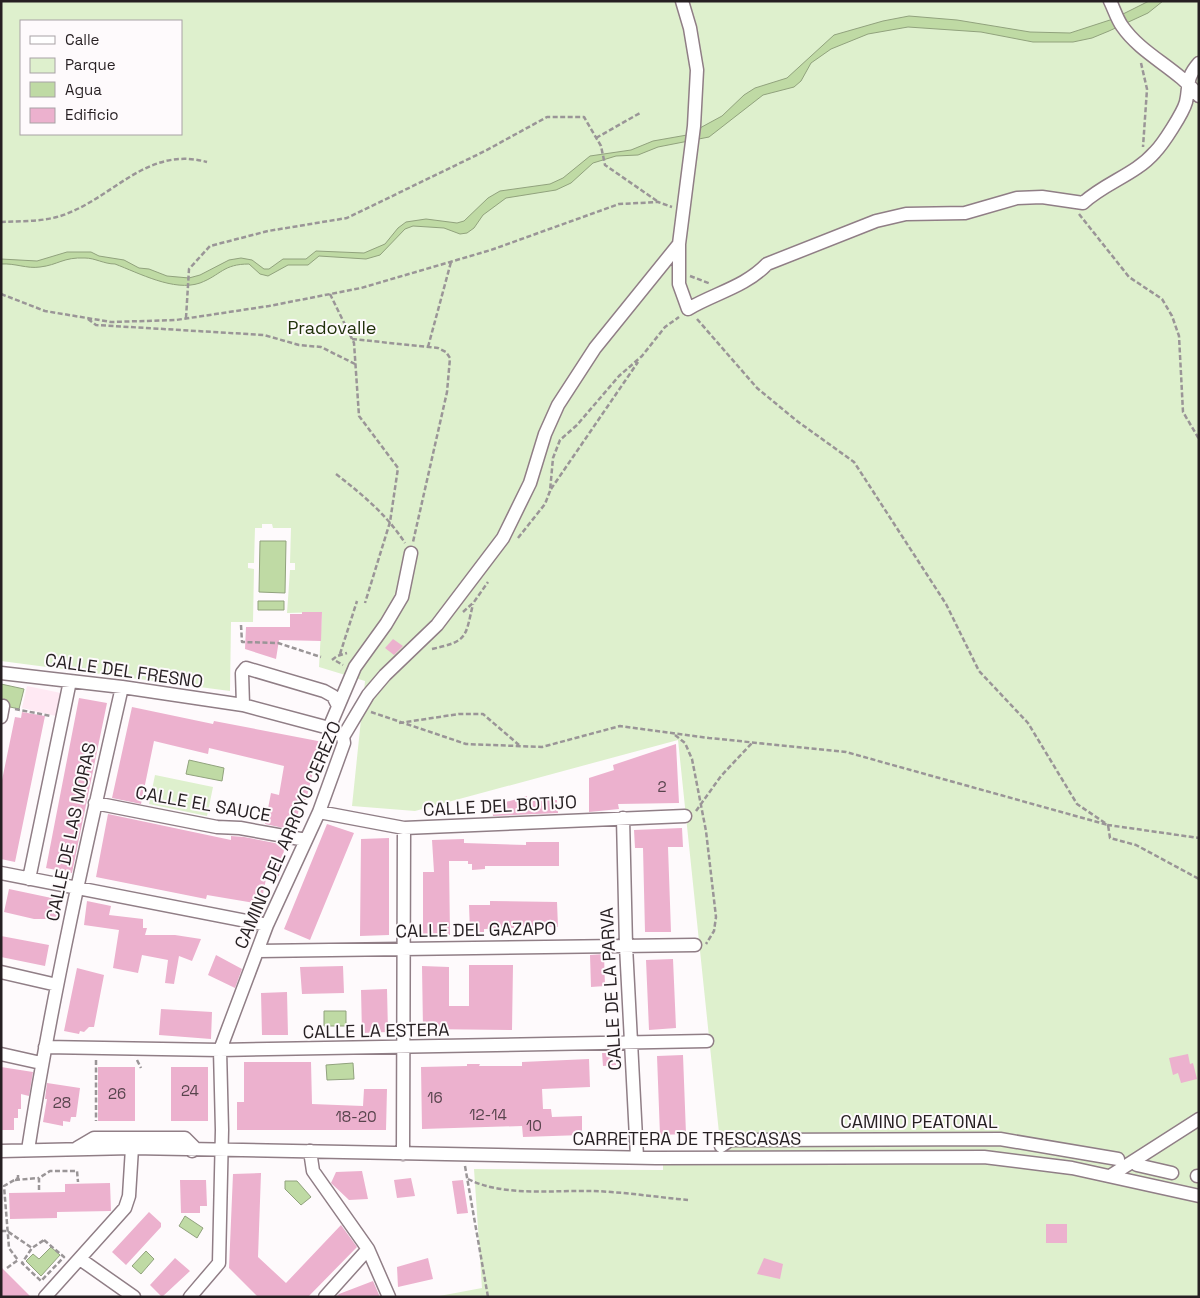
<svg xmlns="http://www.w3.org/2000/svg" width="1200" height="1298" font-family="'Space Grotesk',sans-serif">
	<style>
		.built { fill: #ffe9f3 }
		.green { fill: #def0cd; fill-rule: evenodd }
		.water { fill: #bfdaa4; stroke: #91a27d }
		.building { fill: #ecb1ce }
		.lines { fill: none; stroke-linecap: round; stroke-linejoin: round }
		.minor-casing { stroke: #907e86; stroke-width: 15 }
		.path { stroke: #9a9597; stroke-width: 2.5; stroke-dasharray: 5 2.5; stroke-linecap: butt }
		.minor { stroke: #fff; stroke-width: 12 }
		.labels { text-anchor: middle; stroke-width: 4; stroke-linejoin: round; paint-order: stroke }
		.number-label { font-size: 15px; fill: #58444d }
		.park-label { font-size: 18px; fill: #21320b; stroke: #fefafc }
		.street-label { font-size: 18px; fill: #261f22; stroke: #fefafc }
	</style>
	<rect width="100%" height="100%" fill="#fefafc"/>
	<path class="built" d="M27 686 61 693 56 716 22 708Z"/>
	<path class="green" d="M1 1H1199V1297H434L482 1288 474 1169 663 1170V1153L721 1152 678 740 415 811 352 806 365 681 319 667 322 612 287 613 290 570H295V563H290L291 528H273L272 524H262V528H255L254 563H248V568L254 569 253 622H231L230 691 1 661ZM21 21H181V134H21Z
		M155 775 213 787 207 816 149 804Z"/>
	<path class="water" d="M1149 1H1163L1148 13 1109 31 1092 38 1073 42H1033L981 32 908 27 868 34 831 49 811 63 801 81 794 87 763 95 709 137 658 147 638 155 616 156 593 163 571 183 556 190 506 198 483 215 474 228 467 233 460 234 444 228 413 226 405 229 380 255 366 259 319 256 308 265H288L268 276 260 274 249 264C223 264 221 275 200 283 174 292 139 273 115 264 104 264 95 258 85 258 63 257 58 265 40 267 27 269 15 263 1 264V259L37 261 67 252H91L99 256 124 260 139 268 149 269 167 276 189 278 200 275 229 260 241 258 252 260 264 269H269L283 259H306L316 251 364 253 385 244 398 228 406 222 426 219 457 223 464 221 488 198 500 191 550 184 563 178 590 156 631 150 653 141 687 135 722 116 744 95 755 88 787 78 834 35 883 21 909 16 957 20 1030 32 1070 33 1113 19Z
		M260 541H286L285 593 259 592Z
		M258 601H284V610H258Z
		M1 684 24 689 19 709 1 705Z
		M189 760 224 768 222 781 186 774Z
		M324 1011H346V1026H324Z
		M353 1063 354 1079 327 1080 326 1065Z
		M285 1181H297L311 1197 301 1205 285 1189Z
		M185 1216 203 1228 197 1238 179 1226Z
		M51 1247 60 1255 41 1276 26 1261 33 1254 39 1259Z
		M146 1251 154 1259 141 1274 132 1266Z"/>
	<path class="building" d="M302 612H322L321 641 279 640 276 659 245 649 246 627H290V614H302Z
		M393 639 403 646 394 655 385 648Z
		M79 698 107 703 72 873 46 868Z
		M132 707 213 724 214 721 323 742 317 772H313L306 800H301L295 827 289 826 288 829 265 824 271 793 279 795 284 766 209 748 208 754 154 741 141 804 112 798Z
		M22 712 45 716 15 862 1 859V785L15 717 21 718Z
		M676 744 679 803 618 804 619 809 589 812V778L614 770 613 765Z
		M527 796 526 801 557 800 558 813 493 816 492 806Z
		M108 814 231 840V836L244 837 285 845 279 876 267 874 261 904 207 895 206 899 96 877Z
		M327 824 354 833 310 940 284 929Z
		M682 828 683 847H668L671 932H645L643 848H635L634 830Z
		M389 838V935L360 936 361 839Z
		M464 839V843L526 845V842H559V866H485V869L472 870V864H468V861H449L450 935H423V872H434L432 840Z
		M9 889 61 900 58 919H34L4 912Z
		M87 901 111 906 109 915 143 919V928H147L145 935H175L201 939 192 961 179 956 174 984 165 983 168 960 142 955 138 973 113 968 119 930 84 925Z
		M490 901 557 902 558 927 514 926V928L484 929V932H470L469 905H490Z
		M1 936 49 945 45 966 1 957Z
		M604 954 605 986 591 987 590 955Z
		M216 955 242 969 235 988 208 975Z
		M673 959 676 1028 649 1030 646 960Z
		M469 965H513L512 1030 423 1029 422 966 449 967V1006H469Z
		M343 966 344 993 302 994 300 967Z
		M77 968 104 975 94 1027H89L84 1032 80 1031 79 1034 64 1031Z
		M387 989 388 1032 362 1033 361 990Z
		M287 992 288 1035H262L261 993Z
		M161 1009 212 1012 211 1039 159 1035Z
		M602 1053H616V1065L603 1066Z
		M1188 1054 1190 1064 1193 1063 1197 1079 1181 1083 1178 1073 1173 1075 1169 1058Z
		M683 1055 686 1134 660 1135 657 1056Z
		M589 1059 590 1087 542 1089 543 1109H551L552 1117 582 1116V1135L523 1137 522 1126 422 1129 421 1067 467 1066V1064H480L479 1066H522V1062Z
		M244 1062H311L312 1104 363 1106 364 1089H387L386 1130H237V1102H244Z
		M1 1067 33 1072 29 1096 21 1094V1109H18V1118H14V1130H1Z
		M98 1067H135V1121H98Z
		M171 1067H208V1121H171Z
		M47 1083 80 1088 76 1117H71L70 1122 63 1121V1126L43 1122 47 1099H45Z
		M362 1171 368 1199 349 1200 331 1183 336 1172Z
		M261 1173 258 1257 286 1283 341 1225 357 1247 308 1297H258L229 1268 233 1174Z
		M411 1178 415 1196 397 1198 394 1180Z
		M180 1180H206L207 1206H200V1213H181Z
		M463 1180 468 1213 457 1214 452 1181Z
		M110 1183 111 1211 57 1212V1218L10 1219 9 1193 65 1192V1184Z
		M149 1212 161 1223V1227L126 1265 112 1252Z
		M1046 1224H1067V1243H1046Z
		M175 1258 190 1271 162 1297 150 1285Z
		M428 1258 433 1279 398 1287 397 1267Z
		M764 1258 783 1264 780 1279 757 1274Z
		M1 1267 31 1297H1Z
		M373 1281 380 1297H336L339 1294Z"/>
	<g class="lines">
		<g class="minor-casing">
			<path id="minor" d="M1110 1C1114 9 1117 19 1122 26 1142 55 1177 68 1199 96
				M679 244V284L688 309C715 293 745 287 767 264L876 221 906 214 965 213 1017 198 1042 197 1083 203C1106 182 1135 175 1155 152 1163 144 1183 113 1186 102 1190 84 1185 79 1199 63
				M1 673 122 687 243 705 329 728 343 737
				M243 705 242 673 246 668 324 691 333 696 338 706
				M1 717 3 706
				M329 728 355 667 386 624 402 597 411 553
				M95 803 217 827 240 828 306 840
				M319 812 404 828 685 816
				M623 818 626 946 637 1157
				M1 873 267 925
				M29 879 70 681
				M258 951 695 945
				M1 972 57 985
				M45 1047 220 1050 707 1041
				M1 1054 41 1063
				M721 1146 730 1140H737L1000 1139 1118 1159
				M77 1148 94 1138H185L196 1149 192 1151
				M28 1150C52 994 87 841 122 687
				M1 1151 132 1148 656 1158 984 1157 1072 1168 1199 1196
				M310 1151 313 1171 368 1249 389 1297
				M403 1154 404 828
				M1137 1165 1172 1173
				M1110 1176 1199 1119
				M1197 1176H1199
				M80 1259 134 1297
				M45 1297 125 1208 129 1196 132 1148
				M190 1297 219 1263 222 1130 220 1050 267 925 319 812 344 743 343 737 368 695 385 675 437 625 503 538 530 483 545 434 558 405 595 348 679 244 694 126 697 70 690 28 682 1
				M325 1297 368 1249"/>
		</g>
		<path class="path" d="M1141 63 1147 89 1143 147
			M596 138 640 113
			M1079 214 1129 277 1162 299 1172 316 1179 336 1183 412 1199 439
			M1 222C22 221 46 222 66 214 116 195 148 146 207 162
			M690 276 711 284
			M1 294 45 311 111 322 176 320 269 306 361 288 491 250 619 204 658 202 672 207
			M330 294 354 343 359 416 398 468 390 522 365 603
			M186 318 189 269 210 246 268 231 347 218 485 151 547 117H584L601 146 605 165 657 201
			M88 319 96 325 264 335 299 345 321 347 355 364
			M697 319 757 388 797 421 854 462 946 604 979 671 1028 723 1077 804 1108 825 1199 838
			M352 339 438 348 446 352 450 358 447 392 413 542
			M428 347 451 262
			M336 474C363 495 387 515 405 543
			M551 489 638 362
			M518 538 545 504 550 491 553 458 560 440 577 425 619 376 642 356 665 327 679 317
			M463 612 474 602 488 582
			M241 625 242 642 278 643 321 657
			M432 649C468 641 465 638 473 604
			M340 654 357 601
			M332 660 337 656 347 653
			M336 661 343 665
			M15 709 51 716
			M371 712 466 744 542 747 620 726 709 738 846 752 1108 825 1110 838 1136 845 1199 879
			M399 723 459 714H483L519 745
			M675 735 685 743 692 759 706 831 716 917 714 931 706 944
			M696 811 721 776 752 743
			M96 1060V1121
			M137 1060 141 1068
			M465 1166 488 1297
			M468 1179C503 1197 554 1190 593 1191 624 1192 656 1197 688 1200
			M15 1180 39 1178
			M39 1190V1178L50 1171H77L78 1182
			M1 1231H7L32 1248
			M44 1240 64 1257 41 1281 22 1263 32 1248Z
			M7 1268 18 1260 9 1248 4 1186 18 1178V1174"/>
		<use href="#minor" class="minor"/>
	</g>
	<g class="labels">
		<g class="number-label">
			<text x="662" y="792">2</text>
			<text x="190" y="1096">24</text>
			<text x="117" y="1099">26</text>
			<text x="435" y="1103">16</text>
			<text x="62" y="1108">28</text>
			<text x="488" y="1120">12-14</text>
			<text x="356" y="1122">18-20</text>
			<text x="534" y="1131">10</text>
		</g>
		<g class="park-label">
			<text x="332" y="334">Pradovalle</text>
		</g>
		<g class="street-label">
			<text transform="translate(124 671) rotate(8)" y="6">CALLE DEL FRESNO</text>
			<text transform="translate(203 804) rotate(10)" y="6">CALLE EL SAUCE</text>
			<text transform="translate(500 806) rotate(-3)" y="6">CALLE DEL BOTIJO</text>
			<text transform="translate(71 832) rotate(-78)" y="6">CALLE DE LAS MORAS</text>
			<text transform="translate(288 835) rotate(-67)" y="6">CAMINO DEL ARROYO CEREZO</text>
			<text transform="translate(476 930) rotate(-1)" y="6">CALLE DEL GAZAPO</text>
			<text transform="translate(611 989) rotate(-93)" y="6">CALLE DE LA PARVA</text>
			<text transform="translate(376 1031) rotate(-1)" y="6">CALLE LA ESTERA</text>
			<text x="919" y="1128">CAMINO PEATONAL</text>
			<text x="687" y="1145">CARRETERA DE TRESCASAS</text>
		</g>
	</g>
	<rect width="1200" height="1298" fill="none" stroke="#261f22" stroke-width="5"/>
	<rect x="20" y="20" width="162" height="115" fill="#fefafc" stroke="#a8a2a5"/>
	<rect x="30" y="36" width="25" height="8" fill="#ffffff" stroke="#a8a2a5"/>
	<text x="65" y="45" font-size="15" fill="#261f22">Calle</text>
	<rect x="30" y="58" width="25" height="15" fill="#def0cd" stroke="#a8a2a5"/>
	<text x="65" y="70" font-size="15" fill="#261f22">Parque</text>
	<rect x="30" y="82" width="25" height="15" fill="#bfdaa4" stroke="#a8a2a5"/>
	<text x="65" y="95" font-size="15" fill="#261f22">Agua</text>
	<rect x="30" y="108" width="25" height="15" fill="#ecb1ce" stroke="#a8a2a5"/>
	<text x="65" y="120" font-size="15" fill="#261f22">Edificio</text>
</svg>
